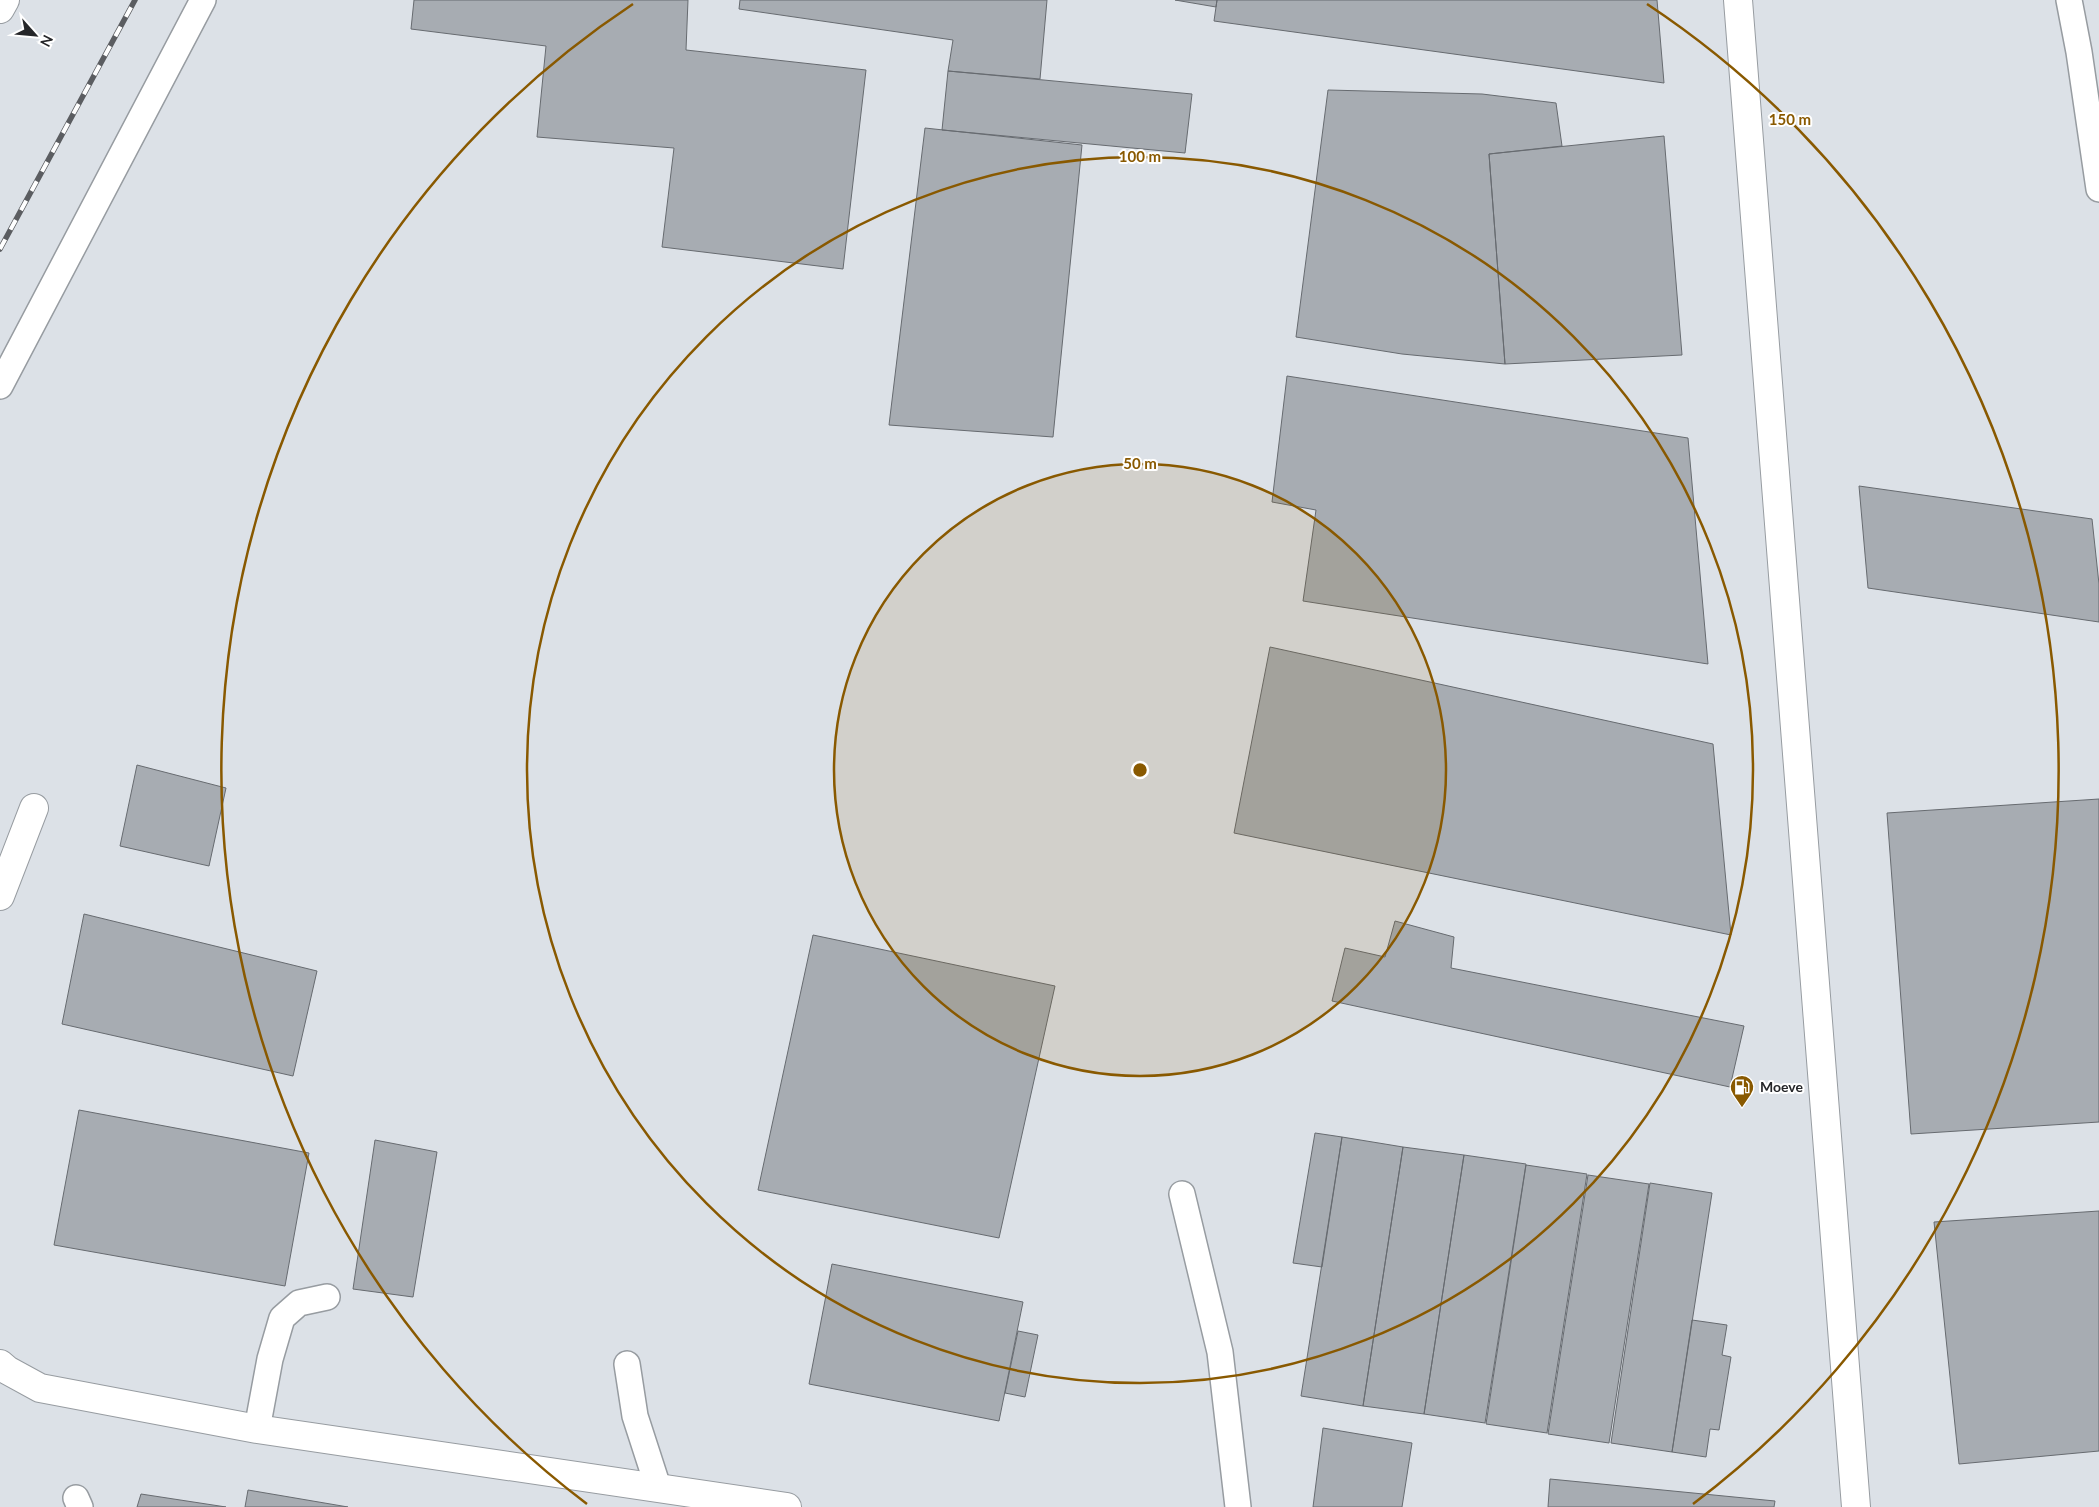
<svg xmlns="http://www.w3.org/2000/svg" width="2099" height="1507" font-family="Lato,sans-serif">
	<style>
		.building { fill: #a7acb2; stroke: #676b70 }
		.lines { fill: none; stroke-linecap: round; stroke-linejoin: round }
		.lane-casing { stroke: #979ca1; stroke-width: 28 }
		.street-casing { stroke: #979ca1; stroke-width: 30 }
		.secondary-casing { stroke: #979ca1; stroke-width: 30 }
		.lane { stroke: #fff; stroke-width: 25 }
		.street { stroke: #fff; stroke-width: 28 }
		.secondary { stroke: #fff; stroke-width: 28 }
		.rail-casing { stroke: #5b5d61; stroke-width: 5.5 }
		.rail { stroke: #fff; stroke-width: 4; stroke-dasharray: 11; stroke-linecap: butt }
		.ring { fill: none; stroke: #895900; stroke-width: 2.5 }
		.labels { text-anchor: middle; stroke-width: 4; stroke-linejoin: round; paint-order: stroke }
		.poi-label { font-size: 14px; font-weight: bold; fill: #252629; stroke: #fff; text-anchor: start }
		.centre { fill: #895900; stroke: #fff; stroke-width: 2.5 }
		.ring-label { font-size: 15px; text-anchor: middle; font-weight: bold; fill: #895900; stroke: #fff; stroke-width: 4; stroke-linejoin: round; paint-order: stroke }
	</style>
	<rect width="100%" height="100%" fill="#dce1e7"/>
	<path class="building" d="M414 0H688L686 50 866 70 843 269 662 247 674 148 537 137 546 46 411 29Z
		M740 0H1047L1040 79 948 71 953 40 739 9Z
		M1175 0H1217L1216 7Z
		M1217 0H1657L1664 83 1214 21Z
		M948 71 1192 94 1185 153 942 130Z
		M1328 90 1482 94 1556 103 1562 146 1489 154 1505 364 1402 354 1296 337Z
		M925 128 1082 145 1053 437 889 425Z
		M1664 136 1682 355 1505 364 1489 154Z
		M1287 376 1688 438 1708 664 1303 601 1316 510 1272 502Z
		M1859 486 2092 519 2099 584V622L1868 588Z
		M1270 647 1713 744 1731 935 1234 833Z
		M137 765 226 788 209 866 120 846Z
		M2099 799V1122L1911 1134 1887 813Z
		M84 914 317 971 293 1076 62 1024Z
		M1395 921 1454 937 1451 968 1744 1026 1730 1087 1332 1001 1345 948 1385 957Z
		M813 935 1055 986 999 1238 758 1190Z
		M79 1110 309 1153 285 1286 54 1245Z
		M1315 1133 1342 1137 1322 1267 1293 1263Z
		M1342 1137 1403 1147 1363 1406 1301 1396Z
		M375 1140 437 1152 413 1297 353 1289Z
		M1403 1147 1464 1155 1424 1414 1363 1406Z
		M1464 1155 1526 1164 1485 1423 1424 1414Z
		M1526 1165 1587 1174 1547 1433 1486 1424Z
		M1588 1175 1649 1184 1609 1443 1548 1434Z
		M1650 1183 1712 1193 1672 1452 1611 1443Z
		M2099 1211V1451L1959 1464 1934 1222Z
		M832 1264 1023 1302 999 1421 809 1384Z
		M1692 1320 1727 1325 1722 1355 1731 1357 1719 1430 1710 1429 1706 1457 1672 1452Z
		M1018 1331 1038 1335 1025 1397 1005 1393Z
		M1323 1428 1412 1443 1402 1507H1313Z
		M1550 1479 1775 1501 1774 1507H1548Z
		M248 1490 348 1507H245Z
		M141 1494 226 1507H137Z"/>
	<g class="lines">
		<g class="lane-casing">
			<path id="lane" d="M2069 0 2079 52 2099 189
				M0 386 203 0
				M1182 1194 1220 1352 1238 1507
				M627 1364 635 1416 658 1487
				M257 1429 270 1359 282 1318 299 1303 327 1297
				M76 1498 80 1507"/>
		</g>
		<g class="street-casing">
			<path id="street" d="M0 9 5 0
				M0 896 34 808
				M0 1364 7 1370 40 1388 257 1429 787 1507"/>
		</g>
		<g class="secondary-casing">
			<path id="secondary" d="M1738 0 1856 1507"/>
		</g>
		<use href="#lane" class="lane"/>
		<use href="#street" class="street"/>
		<use href="#secondary" class="secondary"/>
		<g class="rail-casing">
			<path id="rail" d="M0 249 135 0"/>
		</g>
		<use href="#rail" class="rail"/>
	</g>
	<circle cx="1140" cy="770" r="306" fill="#895900" fill-opacity=".12"/>
	<g class="ring">
		<circle cx="1140" cy="770" r="306"/>
		<circle cx="1140" cy="770" r="613"/>
		<path d="M587 1504A919 919 0 0 1 633 4M1647 4A919 919 0 0 1 1693 1504"/>
	</g>
	<defs>
		<g id="fuel-pin" transform="scale(1.25)"><path d="M0 17L-7.5 6A9.5 9.5 0 1 1 7.5 6Z" fill="#895900" stroke="#fff"/><path d="M-5.5-6h7V0h2V4h1.3V-2.5L3-4.5l.8-.8L6-3V5H2.5V1h-1V6h-7ZM-4.2-4.7v3.2H.2V-4.7Z" fill="#fff"/></g>
	</defs>
	<g fill-rule="evenodd">
		<use href="#fuel-pin" x="1742" y="1087"/>
	</g>
	<g class="labels">
		<g class="poi-label">
			<text x="1760" y="1092">Moeve</text>
		</g>
	</g>
	<circle cx="1140" cy="770" r="8" class="centre"/>
	<g class="ring-label">
		<text x="1790" y="125">150 m</text>
		<text x="1140" y="162">100 m</text>
		<text x="1140" y="469">50 m</text>
	</g>
	<g transform="translate(35 35) rotate(117)" stroke="#ffffff" stroke-width="4" paint-order="stroke">
	<path d="M0-4L9 19L0 12L-9 19Z" fill="#252629"/>
	<text y="-8" font-size="14" font-weight="bold" text-anchor="middle" fill="#252629">N</text>
	</g>
</svg>
